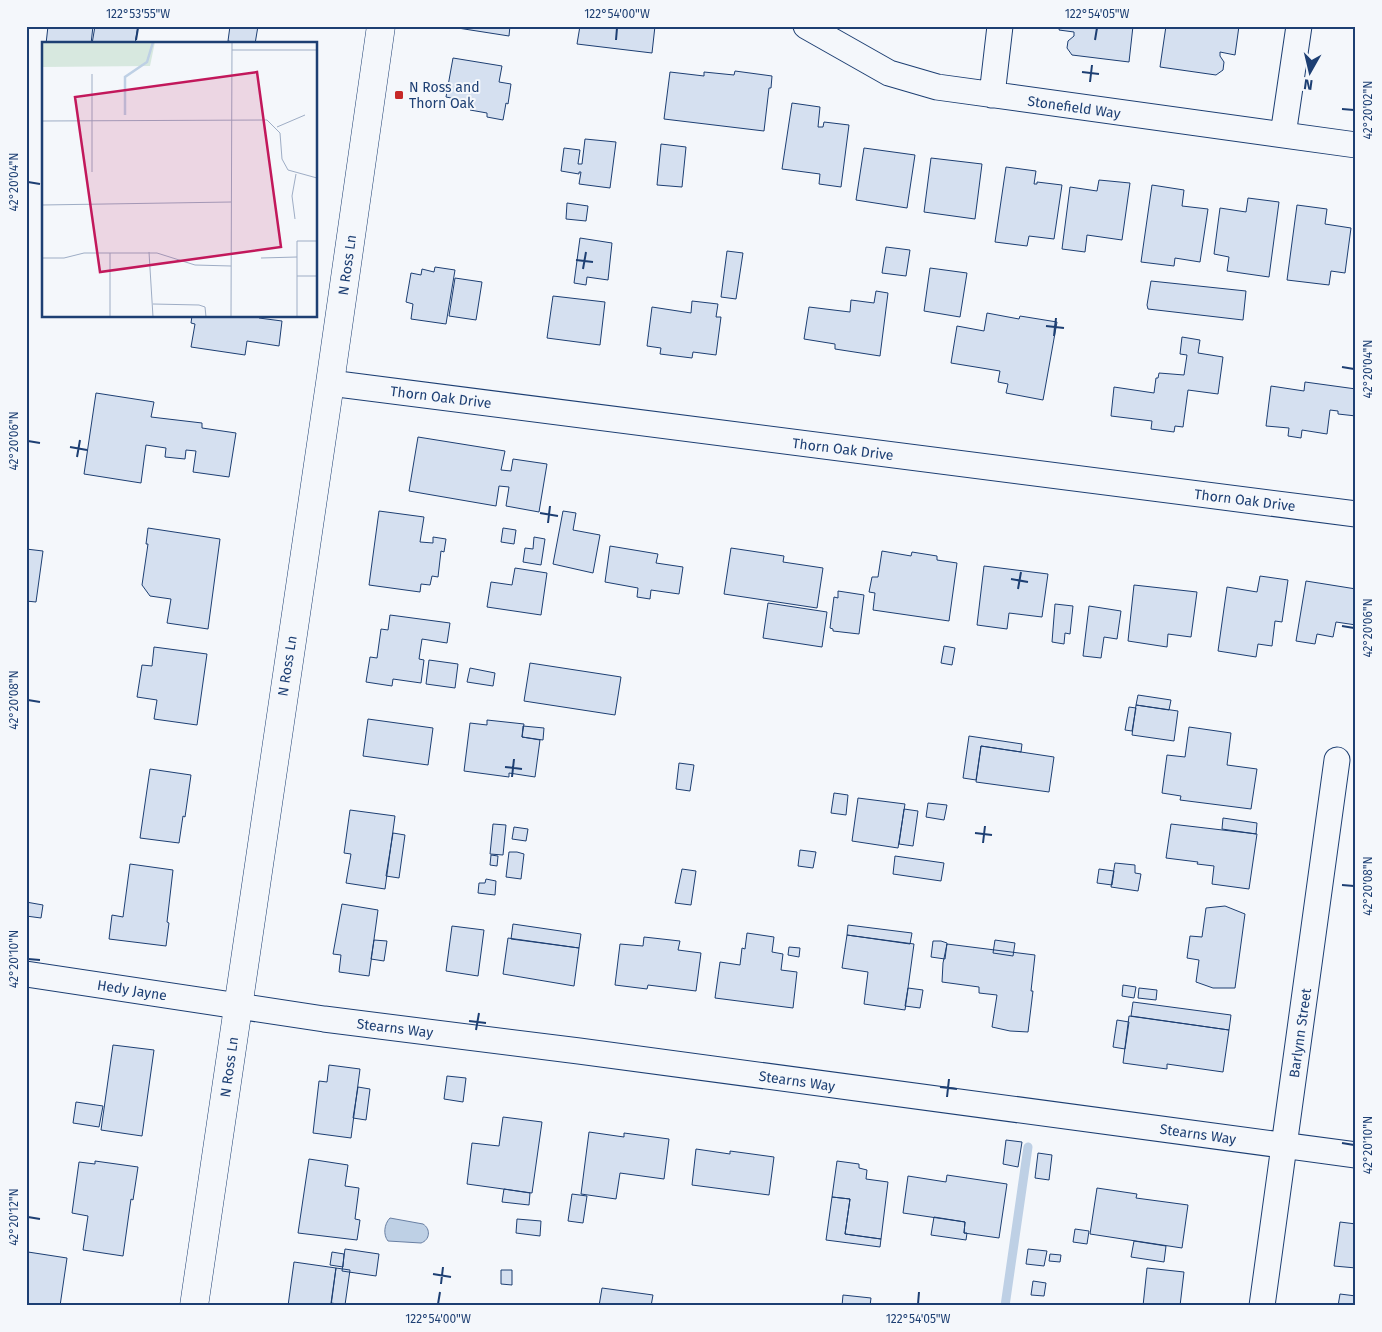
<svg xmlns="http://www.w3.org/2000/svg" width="1382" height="1332" font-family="'Fira Sans',sans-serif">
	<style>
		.water { fill: #bed0e5; stroke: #687fa3 }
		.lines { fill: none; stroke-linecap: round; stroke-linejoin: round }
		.stream { stroke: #bed0e5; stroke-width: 9 }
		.building { fill: #d5e0f0; stroke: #1d3f73 }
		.street-casing { stroke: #1d3f73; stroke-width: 27 }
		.secondary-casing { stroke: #1d3f73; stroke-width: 29 }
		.street { stroke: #f4f7fb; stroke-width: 25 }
		.secondary { stroke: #f4f7fb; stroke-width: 28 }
		.ticks { fill: none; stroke: #1d3f73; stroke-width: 2 }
		.poi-dot { fill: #c62828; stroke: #f4f7fb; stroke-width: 2 }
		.labels { text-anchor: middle; stroke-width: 4; stroke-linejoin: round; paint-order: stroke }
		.poi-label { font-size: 14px; fill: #1d3f73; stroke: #f4f7fb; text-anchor: start }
		.street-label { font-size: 14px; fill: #1d3f73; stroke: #f4f7fb }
		.inset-river { fill: none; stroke: #bed0e5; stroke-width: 2.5 }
		.inset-road { fill: none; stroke: #9eadc5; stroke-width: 1 }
		.view { fill: #c2185b; fill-opacity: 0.15; stroke: #c2185b; stroke-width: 2.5 }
		.inset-edge { fill: none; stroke: #1d3f73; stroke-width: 2.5 }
		.neatline { fill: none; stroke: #1d3f73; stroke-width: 2 }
		.ticks-label { font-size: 12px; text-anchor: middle; fill: #1d3f73 }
	</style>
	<rect width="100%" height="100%" fill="#f4f7fb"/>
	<path class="water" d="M390 1218 423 1224C431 1229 430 1240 421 1243L388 1241C383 1235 384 1224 390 1218Z"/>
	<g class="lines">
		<path class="stream" d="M1005 1306 1028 1147"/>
	</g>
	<path class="building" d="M48 26H93L91 44H46Z
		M95 26H138L135 44H92Z
		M230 26H258L255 44H243L228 41Z
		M445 26H510L509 36Z
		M580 26H655L652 53 577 44Z
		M1060 26H1133L1129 62 1072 55 1067 48 1068 41 1074 36V32L1059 30Z
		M1166 26H1239L1235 55 1220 52V56L1224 62 1223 70 1216 75 1160 67Z
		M453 58 502 66 499 82 511 84 508 104 506 103 503 120 487 117V113L470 110 471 102 446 97Z
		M735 71 772 76 771 88H769L764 131 664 119 670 72 704 76V72L734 75Z
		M792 103 820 107 818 127H823L824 122 849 125 841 187 819 184 820 174 782 169Z
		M585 139 616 142 610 188 579 184 581 172H579V174L561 171 564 148 580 150 578 164H582Z
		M661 144 686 147 682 187 657 185Z
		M864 148 915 155 907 208 856 200Z
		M931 158 982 164 975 219 924 212Z
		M1006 167 1036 171 1034 184H1037V182L1062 185 1054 239 1029 236 1027 246 995 242Z
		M1099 180 1130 183 1122 240 1087 235 1085 252 1062 249 1070 187 1097 191Z
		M1152 185 1184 190 1182 206 1208 209 1200 262 1175 258 1174 266 1141 262Z
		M1248 198 1279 202 1269 277 1227 271 1229 257 1214 254 1220 208 1246 212Z
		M567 203 588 206 586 221 566 219Z
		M1297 205 1327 209 1325 224 1351 228 1345 273 1331 271 1329 285 1287 280Z
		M580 238 612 243 608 280 587 277 586 285 574 283Z
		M886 247 910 250 906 276 882 273Z
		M727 251 743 253 736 299 721 297Z
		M435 267 455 270 446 324 411 319 413 304 406 302 411 273 421 275 422 269 434 272Z
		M930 268 967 273 960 317 924 311Z
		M455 278 482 282 476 320 449 316Z
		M1151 281 1246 291 1243 320 1148 309 1147 305Z
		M876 291 888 293 880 356 835 349V344L804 339 809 307 850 312 851 300 874 303Z
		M553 296 605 302 600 345 547 338Z
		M692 301 718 304 716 317H721L716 355 693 352 692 358 660 354 661 348 647 346 652 307 691 313Z
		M987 313 1019 319 1020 316 1057 322 1043 400 1006 393 1008 384 998 382 1000 371 951 363 957 326 984 331Z
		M192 316H259V318L282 321 279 346 247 341 245 355 191 347 195 324 191 323Z
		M1182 337 1200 340 1198 353 1223 357 1218 394 1188 390 1183 427 1175 426 1174 432 1151 429 1152 421 1111 416 1114 387 1154 393 1156 378H1158L1159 373 1184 375 1187 355 1180 354Z
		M1305 382 1356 389V416L1338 414V411L1330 410 1327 434 1302 430 1301 438 1288 436 1289 428 1266 426 1271 386 1304 391Z
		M96 393 154 402 151 417 202 423V428L236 433 229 477 193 472 196 451 186 450 185 459 165 457 166 448 146 445 141 483 84 474Z
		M418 437 505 451 501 470 511 471 513 459 547 464 539 512 506 506 509 487 499 486 496 506 409 491Z
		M379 511 424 517 420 542 433 543V537L446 539 444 552 441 551 438 577 432 576 430 585 421 584 420 592 369 585Z
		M563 511 576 513 573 530 600 535 593 573 553 564Z
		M148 528 220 539 208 629 167 623 171 599 150 596 142 585 148 544H146Z
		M503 528 516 530 514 544 501 542Z
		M534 537 545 539 541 565 523 562 525 548 533 549Z
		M610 546 658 554 656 563 683 567 679 594 651 590 650 599 637 597 638 588 605 582Z
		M731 548 784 556 783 562 823 568 817 608 724 594Z
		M26 549 43 551 36 602 26 601Z
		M882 551 911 556 912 552 937 556V560L957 563 949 621 873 610 875 593 869 592 872 577H878Z
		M984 566 1048 574 1042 617 1009 613 1007 629 977 625Z
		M515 568 547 573 541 615 487 607 491 582 512 585Z
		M1260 576 1288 580 1282 622 1275 621 1272 646 1258 644 1256 657 1218 651 1227 587 1257 592Z
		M1306 581 1356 589V625L1336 622 1333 637 1317 634 1315 644 1296 641Z
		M1134 585 1197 592 1191 637 1168 634 1167 647 1128 641Z
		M838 591 864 595 859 634 833 631V629L830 628 834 597 838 598Z
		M768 603 827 612 822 647 763 638Z
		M1055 604 1073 606 1070 634 1065 633 1064 644 1052 642Z
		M1089 606 1121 611 1117 639 1104 637 1101 658 1083 656Z
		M390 615 450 623 447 643 422 639 419 659 424 660 421 683 393 679 392 686 366 682 370 657 377 658 381 629 388 630Z
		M944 646 955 648 952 665 941 663Z
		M154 647 207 654 197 725 154 719 157 700 137 697 142 665 152 666Z
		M429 660 458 664 455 688 426 684Z
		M530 663 621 677 615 715 524 701Z
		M470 668 495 673 493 686 467 682Z
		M1138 695 1171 700 1169 710 1136 705Z
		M1136 705 1178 711 1174 741 1132 735Z
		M1129 707 1136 708 1132 731 1125 730Z
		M368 719 433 728 428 765 363 756Z
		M487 720 524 724 522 737 540 740 535 777 509 773V777L464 771 470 723 487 725Z
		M523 726 544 728 543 740 522 737Z
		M1189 727 1231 733 1227 765 1257 769 1251 809 1180 800 1181 796 1162 793 1167 755 1185 757Z
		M969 736 1022 744 1021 752 981 746 976 780 963 778Z
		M981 746 1054 757 1049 792 976 782Z
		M679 763 694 765 690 791 676 789Z
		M150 769 191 775 185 817 183 816 179 843 140 838Z
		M834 793 848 795 846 815 831 813Z
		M858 798 905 804 898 848 852 841Z
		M928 803 947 805 944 820 926 817Z
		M904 809 918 811 913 846 899 844Z
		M350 810 395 816 385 889 346 883 351 854 344 853Z
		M1223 818 1257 823 1256 834 1222 829Z
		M493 824 506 825 503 855 490 854Z
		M1171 824 1257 834 1249 889 1212 884 1214 866 1197 864 1198 862 1166 858Z
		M514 827 528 829 526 841 512 839Z
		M393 833 405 835 399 878 386 876Z
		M800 850 816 852 813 868 798 866Z
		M509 852H517L524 854 521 879 506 877Z
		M491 855 498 856 497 866 490 865Z
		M895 856 944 863 941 881 893 874Z
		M1115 863 1135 865V873L1141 874 1138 891 1111 887Z
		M130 864 173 870 167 922 169 923 166 946 109 939 112 915 123 917Z
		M682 869 696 871 691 905 675 903Z
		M1099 869 1114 871 1112 885 1097 883Z
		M486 879 496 881 495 895 478 893 479 883H485Z
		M26 902 43 905 41 918 26 916Z
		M342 904 378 910 369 976 339 972 341 955 333 954Z
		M1225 906 1245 914 1235 988H1213L1196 982 1199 960 1187 958 1190 936 1202 937 1206 908Z
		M513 924 581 934 579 948 511 939Z
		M848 925 912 933 910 944 847 935Z
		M452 926 484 930 478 976 446 971Z
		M747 933 774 937 772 952 783 954 781 970 797 972 793 1008 715 998 720 962 740 965 742 948 745 949Z
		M847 935 914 944 905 1010 864 1004 868 972 842 968Z
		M644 937 680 941 678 950 701 953 696 991 648 985 647 989 615 985 620 944 643 946Z
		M508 938 579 948 574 986 503 974Z
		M374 940 387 941 384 961 371 959Z
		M995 940 1015 943 1013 956 993 953Z
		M933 941H941L947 943 945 959 931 957Z
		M947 944 1035 955 1031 991H1033L1028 1032 1010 1031 992 1027 997 995 979 993V987L942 982 943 963Z
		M789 947 800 948 799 957 788 955Z
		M1123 985 1136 987 1134 998 1122 996Z
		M908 988 923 990 920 1008 905 1006Z
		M1139 988 1157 990 1156 1000 1138 998Z
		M1133 1002 1231 1015 1229 1030 1131 1016Z
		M1129 1016 1229 1030 1223 1072 1167 1064V1069L1123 1063Z
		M1117 1020 1129 1022 1125 1049 1113 1047Z
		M113 1045 154 1050 142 1136 101 1130Z
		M329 1065 360 1069 351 1138 313 1133 319 1081 327 1082Z
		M447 1076 466 1078 463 1102 444 1099Z
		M358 1087 370 1089 366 1120 353 1118Z
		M76 1102 103 1106 99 1127 73 1123Z
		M503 1117 542 1122 532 1193 467 1184 472 1143 499 1146Z
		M589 1132 624 1137V1133L669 1139 664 1179 620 1173 616 1199 581 1194Z
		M1006 1140 1022 1142 1018 1167 1003 1164Z
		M696 1149 730 1154V1151L774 1157 769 1195 692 1185Z
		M1038 1153 1052 1155 1049 1180 1035 1178Z
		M309 1159 348 1165 345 1186 359 1188 355 1219 360 1220 357 1240 298 1233Z
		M95 1161 138 1167 133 1200 131 1199 123 1256 83 1250 88 1216 72 1213 79 1162 95 1164Z
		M837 1161 859 1164V1168L867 1170 866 1179 888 1182 881 1239 845 1234 850 1199 832 1197Z
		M947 1175 1007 1184 999 1238 964 1233 965 1222 903 1213 908 1176 946 1182Z
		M1097 1188 1137 1194 1136 1198 1188 1205 1182 1248 1090 1234Z
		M504 1189 530 1193 529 1205 502 1202Z
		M572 1194 587 1196 583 1223 568 1221Z
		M832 1197 850 1199 845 1234 881 1239 880 1247 826 1240Z
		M934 1217 965 1222 964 1233H967L966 1240 931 1235Z
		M517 1219 541 1221 540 1236 516 1233Z
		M1340 1222 1356 1224V1268L1334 1266Z
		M1075 1229 1089 1231 1087 1244 1073 1242Z
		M1134 1241 1166 1246 1164 1262 1131 1257Z
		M345 1249 379 1254 376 1276 342 1271Z
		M1028 1249 1047 1251 1044 1266 1026 1264Z
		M28 1252 67 1258 60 1306 26 1304V1263Z
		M332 1252 344 1254 343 1267 330 1265Z
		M1050 1254 1061 1255 1060 1262 1049 1261Z
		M294 1262 336 1268 331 1306H288Z
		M336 1268 350 1270 345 1305 331 1303Z
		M1147 1268 1184 1272 1180 1306H1143Z
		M501 1270H512V1285L501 1284Z
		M1033 1281 1046 1283 1044 1296 1031 1295Z
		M602 1288 653 1295 651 1306H599Z
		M1340 1294 1356 1296V1306H1338Z
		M843 1295 871 1298 870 1306H842Z"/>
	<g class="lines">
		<g class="street-casing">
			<path id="street" d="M806 26 889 73 937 87 1356 145
				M992 95 1000 26
				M1283 135 1299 26
				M330 383 1356 514
				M26 974 324 1019 579 1051 1356 1155
				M1262 1306 1337 760"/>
		</g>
		<g class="secondary-casing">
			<path id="secondary" d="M194 1306 330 383 381 26"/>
		</g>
		<use href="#street" class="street"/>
		<use href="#secondary" class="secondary"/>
	</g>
	<path class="ticks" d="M136 40 138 28M616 40 617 28M1095 40 1097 28M1082 72 1099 74M1090 82 1092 65M1342 109 1354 110M28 182 40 184M576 260 593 262M583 269 586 252M1046 326 1064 328M1054 336 1056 318M1342 367 1354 369M28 441 40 443M70 447 87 450M77 457 80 440M540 513 558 516M548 523 550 506M1011 579 1028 582M1018 589 1021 572M1342 626 1354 628M28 700 40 702M505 767 522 769M512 777 514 759M975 833 992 835M983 843 985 826M1342 885 1354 886M28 959 40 960M469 1021 486 1023M476 1030 479 1013M940 1087 957 1089M947 1097 949 1079M1342 1143 1354 1145M28 1217 40 1219M433 1274 451 1277M441 1284 443 1267M438 1304 440 1292M918 1304 919 1292"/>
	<rect class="poi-dot" x="394" y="90" width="10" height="10" rx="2.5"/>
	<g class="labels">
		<g class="poi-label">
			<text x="409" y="92">N Ross and<tspan x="409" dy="16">Thorn Oak</tspan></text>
		</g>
		<g class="street-label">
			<text transform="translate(1074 107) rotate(8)" y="5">Stonefield Way</text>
			<text transform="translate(347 265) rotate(-82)" y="5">N Ross Ln</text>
			<text transform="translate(441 397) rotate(7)" y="5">Thorn Oak Drive</text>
			<text transform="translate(843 449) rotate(7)" y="5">Thorn Oak Drive</text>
			<text transform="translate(1245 500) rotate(7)" y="5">Thorn Oak Drive</text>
			<text transform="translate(287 666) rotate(-81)" y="5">N Ross Ln</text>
			<text transform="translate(132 990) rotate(9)" y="5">Hedy Jayne</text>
			<text transform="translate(395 1028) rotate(7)" y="5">Stearns Way</text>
			<text transform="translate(1300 1033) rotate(-82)" y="5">Barlynn Street</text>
			<text transform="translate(229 1067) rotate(-82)" y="5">N Ross Ln</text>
			<text transform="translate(797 1081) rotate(8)" y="5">Stearns Way</text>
			<text transform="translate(1198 1134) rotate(8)" y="5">Stearns Way</text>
		</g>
	</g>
	<g transform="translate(42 42)">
		<rect width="275" height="275" fill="#f4f7fb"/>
		<path d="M0 0H113L108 24 0 25Z" fill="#d7e8df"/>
		<path class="inset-river" d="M83 73V35L105 20 111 0"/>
		<path class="inset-road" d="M190 8H275M50 32V130M0 79 225 78 238 91 240 117 246 128 275 136M235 85 263 73M0 163 189 160M253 177 250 154 254 132M107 210 111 275M0 216H22L42 211H115L153 223 189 224M219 216 255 215M255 234H275M111 262 157 263 163 265 164 275M68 275V211M189 275 190 0M255 275V199H275"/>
		<path class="view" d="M215 30 239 205 58 230 33 55Z"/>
		<rect width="275" height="275" class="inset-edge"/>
	</g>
	<rect width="1382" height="1332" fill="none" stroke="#f4f7fb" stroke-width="55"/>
	<g transform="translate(1310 72) rotate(188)" stroke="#f4f7fb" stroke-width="4" paint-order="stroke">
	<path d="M0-4L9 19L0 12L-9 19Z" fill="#1d3f73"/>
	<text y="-8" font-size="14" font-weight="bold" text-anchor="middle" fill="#1d3f73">N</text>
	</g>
	<rect x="28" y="28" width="1326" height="1276" class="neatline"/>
	<g class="ticks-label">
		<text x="138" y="18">122°53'55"W</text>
		<text x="617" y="18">122°54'00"W</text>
		<text x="1097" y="18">122°54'05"W</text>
		<text transform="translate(1368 110) rotate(-90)" y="4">42°20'02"N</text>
		<text transform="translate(14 182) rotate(-90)" y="4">42°20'04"N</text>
		<text transform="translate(1368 369) rotate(-90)" y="4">42°20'04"N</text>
		<text transform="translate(14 441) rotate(-90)" y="4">42°20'06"N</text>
		<text transform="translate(1368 628) rotate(-90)" y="4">42°20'06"N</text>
		<text transform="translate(14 700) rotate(-90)" y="4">42°20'08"N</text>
		<text transform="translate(1368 886) rotate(-90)" y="4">42°20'08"N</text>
		<text transform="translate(14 959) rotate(-90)" y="4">42°20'10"N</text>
		<text transform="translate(1368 1145) rotate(-90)" y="4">42°20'10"N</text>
		<text transform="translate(14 1217) rotate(-90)" y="4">42°20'12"N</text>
		<text x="438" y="1323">122°54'00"W</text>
		<text x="918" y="1323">122°54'05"W</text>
	</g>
</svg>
